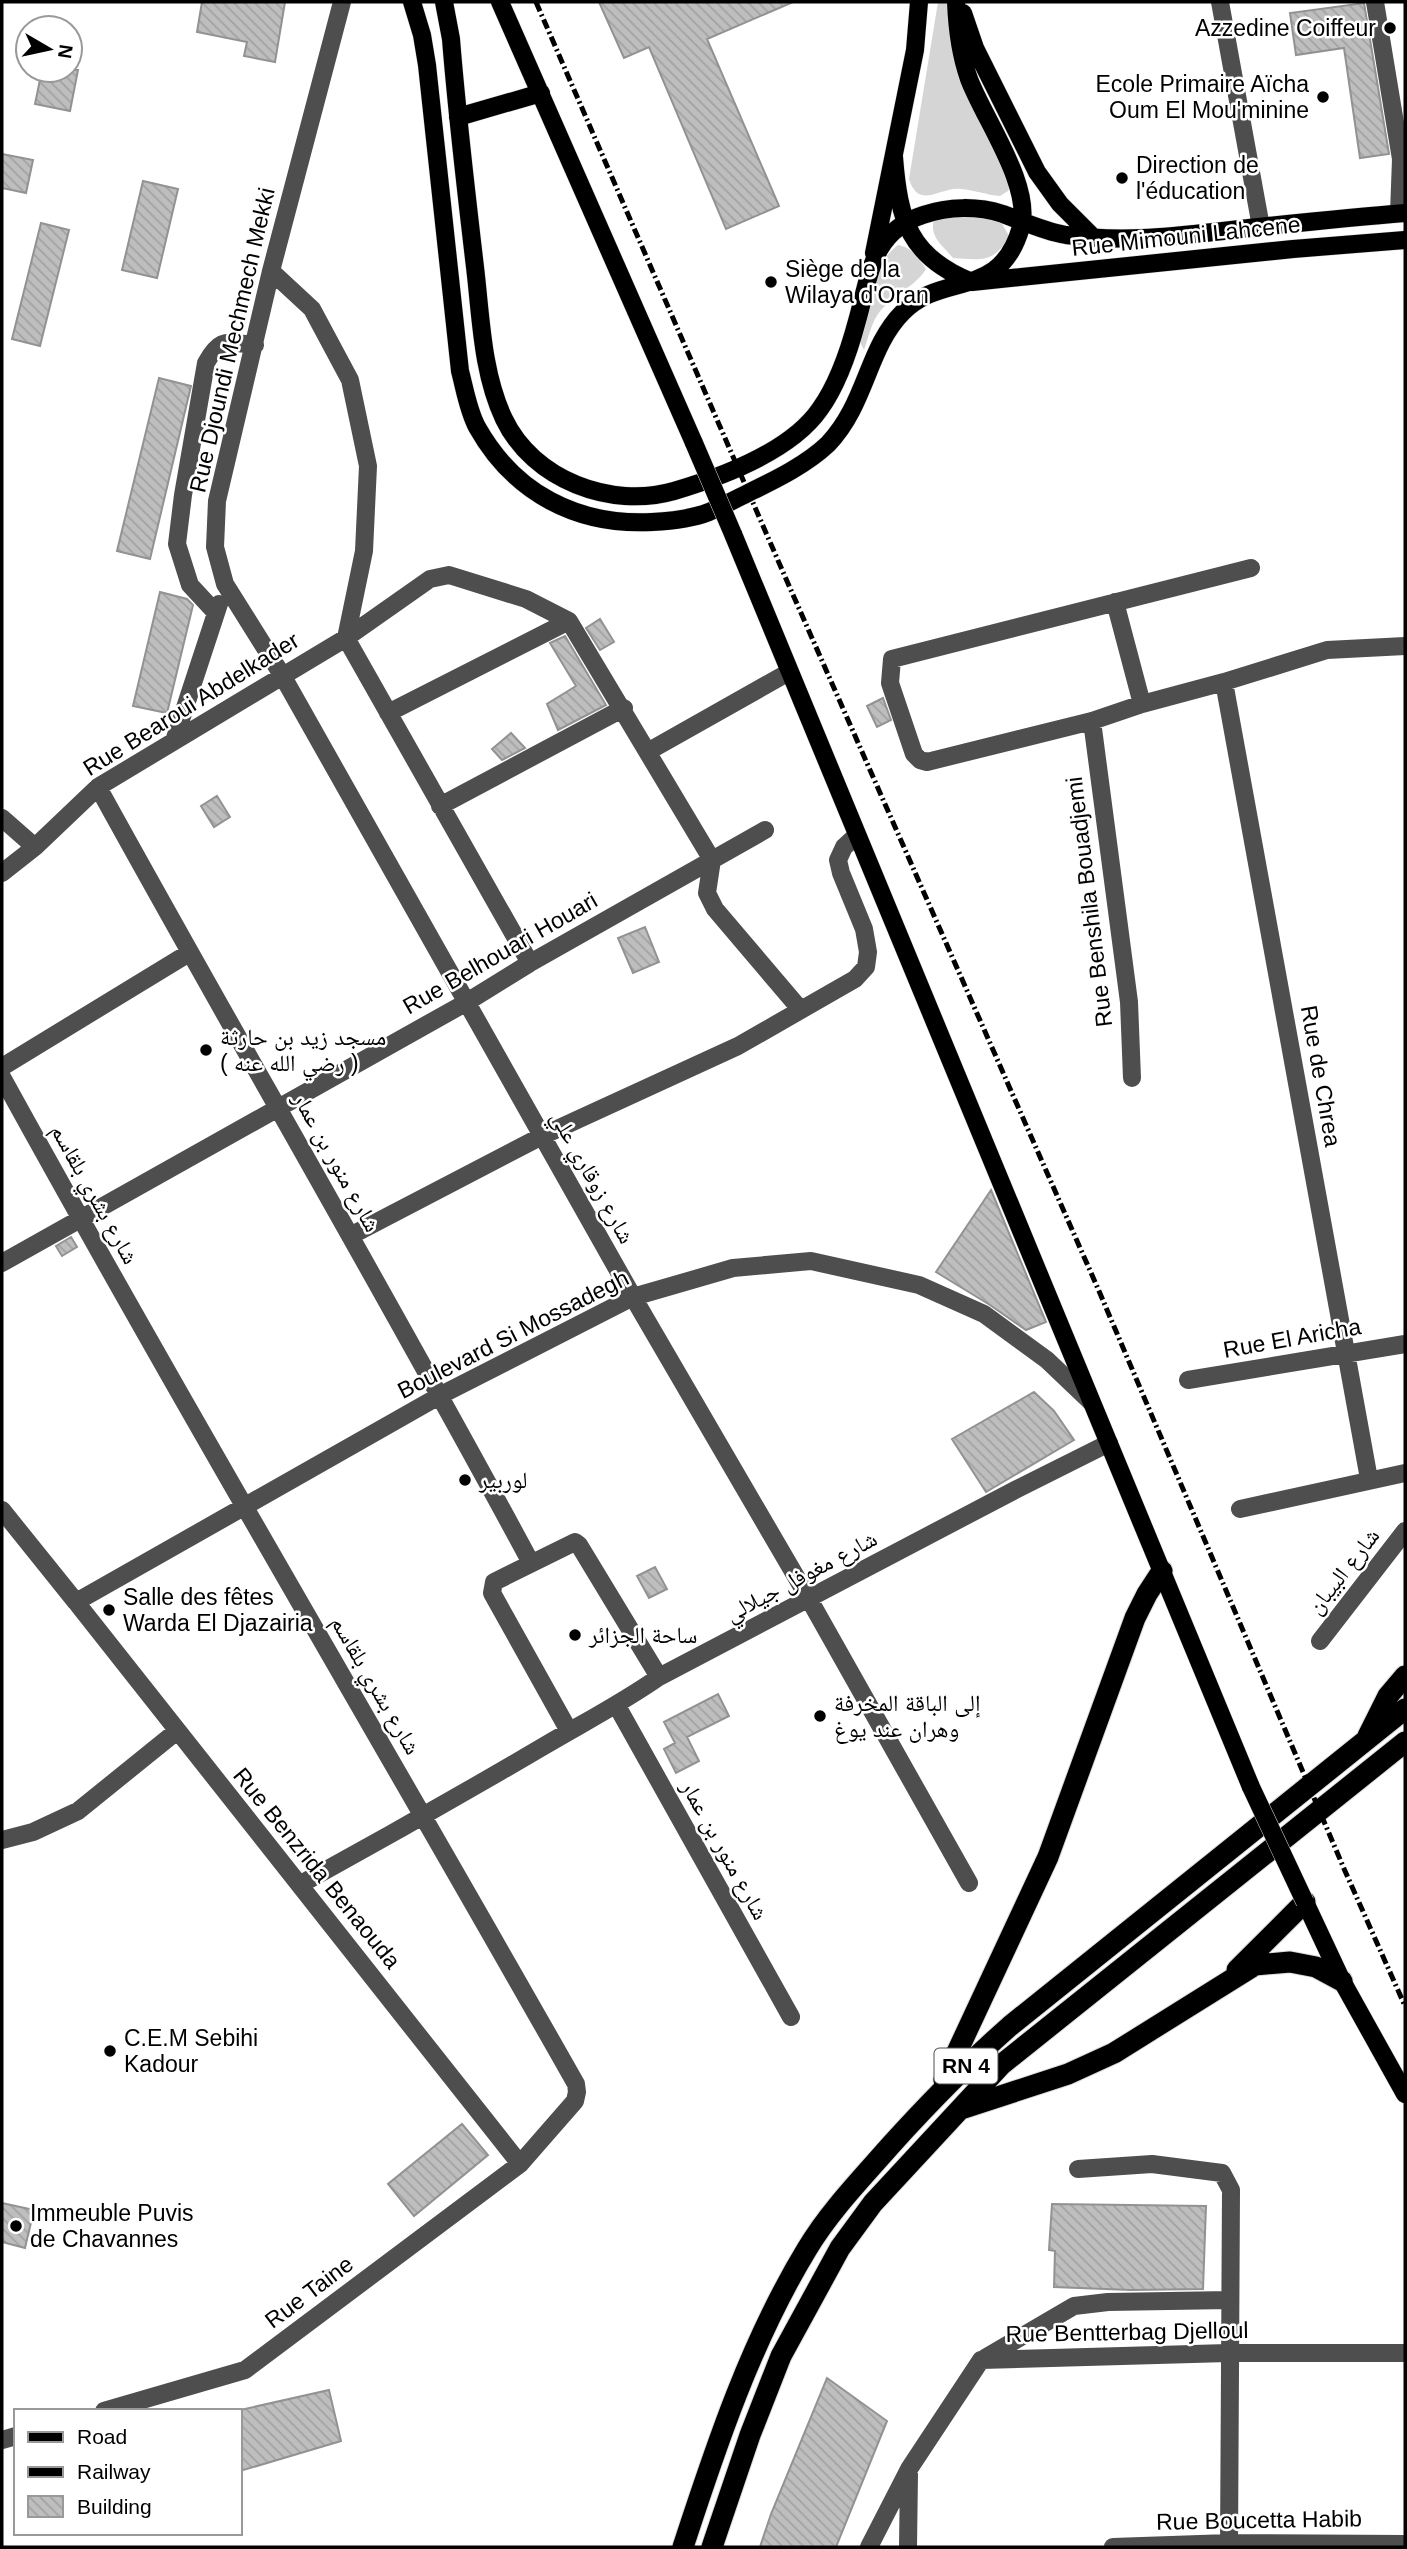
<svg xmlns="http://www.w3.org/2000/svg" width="1407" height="2549" font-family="Arial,'Noto Naskh Arabic',sans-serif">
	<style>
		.grass { fill: #d5d5d5 }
		.building { fill: url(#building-back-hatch); stroke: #929292; stroke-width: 2 }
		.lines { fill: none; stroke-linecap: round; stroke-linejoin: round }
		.major-casing { stroke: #dbdbdb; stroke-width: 19 }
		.highway-casing { stroke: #dbdbdb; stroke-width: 23 }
		.minor { stroke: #4e4e4e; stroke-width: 18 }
		.major { stroke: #000; stroke-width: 18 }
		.highway { stroke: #000; stroke-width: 21 }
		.rail { stroke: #000; stroke-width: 5; stroke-dasharray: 10 3.5 2 3.5; stroke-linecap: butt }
		.major-bridge-casing { stroke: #dbdbdb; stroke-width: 19; stroke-linecap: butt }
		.major-bridge { stroke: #000; stroke-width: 18 }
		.poi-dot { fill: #000; stroke: #fff; stroke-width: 2.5 }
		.labels { text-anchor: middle; stroke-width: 5; stroke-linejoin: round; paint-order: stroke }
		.shield { fill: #fff; stroke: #4c4c4c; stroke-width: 2 }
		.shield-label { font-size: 21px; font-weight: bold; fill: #000 }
		.poi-label { font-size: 23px; fill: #000; stroke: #fff; text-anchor: start }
		.street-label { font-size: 23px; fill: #000; stroke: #fff }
	</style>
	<defs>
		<pattern id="building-back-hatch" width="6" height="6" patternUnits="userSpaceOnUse" patternTransform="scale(1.75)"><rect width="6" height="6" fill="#bebebe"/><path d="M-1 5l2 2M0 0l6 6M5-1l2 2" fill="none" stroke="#a2a2a2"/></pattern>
	</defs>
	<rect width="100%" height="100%" fill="#fff"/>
	<path class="grass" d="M938 2H949L1011 183 1008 191 1000 196C987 195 974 190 961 189 941 186 919 211 909 179Z
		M955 213 1000 220 1009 236C995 263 981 260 953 258 942 245 929 237 934 219Z
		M898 245C913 248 918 257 926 269 914 288 891 296 878 314 871 324 868 339 864 350L859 340C866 308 871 266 898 245Z"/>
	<path class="building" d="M202 2H285L275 62 244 56 247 42 197 32Z
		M599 2H793L707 39 779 206 726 229 649 47 624 58Z
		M1364 3 1389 154 1360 158 1344 48 1296 55 1290 13Z
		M42 70H78L70 111 35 104Z
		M2 154 33 160 26 193 2 188Z
		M143 181 178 189 157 278 122 270Z
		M41 223 69 230 40 346 12 339Z
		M159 378 191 386 150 559 117 551Z
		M160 592 187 599 193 605 167 713 133 706Z
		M600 619 614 642 600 650 586 628Z
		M565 636 606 705 558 730 547 704 576 686 550 643Z
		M883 698 891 720 877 727 867 706Z
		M511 733 525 748 502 760 492 749Z
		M217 796 230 817 214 827 201 806Z
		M645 927 659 962 633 973 618 938Z
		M991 1190 1046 1322 1026 1330 990 1305 936 1272Z
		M71 1237 77 1247 62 1256 56 1246Z
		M1034 1392 1054 1411 1074 1440 986 1492 952 1439Z
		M655 1567 667 1589 649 1598 637 1576Z
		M718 1694 729 1716 687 1737 699 1761 676 1773 664 1749 675 1743 664 1722Z
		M462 2124 488 2155 414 2216 388 2184Z
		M2 2203 34 2210 25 2248 2 2242Z
		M1052 2204 1206 2206 1203 2289 1131 2290 1054 2287 1055 2251 1049 2250Z
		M827 2378 887 2421 836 2547H760L771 2514Z
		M329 2390 341 2441 240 2471V2410Z"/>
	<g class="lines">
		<g class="major-casing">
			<path id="major" d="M412 2 422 35 427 65 460 371C465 390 468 410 477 427 514 493 577 526 652 522 671 521 691 519 709 512 723 506 738 498 752 491 777 479 807 464 828 444 867 403 867 348 903 312 943 271 1000 301 1021 227 1032 185 984 119 969 79 960 54 957 29 956 2
				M444 2 451 39C457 115 466 191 475 267 481 317 482 373 504 419 533 480 611 509 674 491 721 477 791 451 820 409 838 384 849 351 857 321 870 276 871 232 923 215 949 206 978 206 1003 214 1025 222 1043 231 1066 235 1131 244 1194 234 1258 227 1307 222 1356 217 1405 213
				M500 2 694 443
				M963 13 975 48 1037 172 1060 204 1094 238
				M458 117 541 93
				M894 157C899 220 909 257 972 282L1293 249 1405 240
				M874 253 915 50 919 2
				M733 534C902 953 1079 1369 1251 1787
				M1305 1902 1342 1981 1405 2094"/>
		</g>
		<g class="highway-casing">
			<path id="highway" d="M1368 1736 1388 1696 1405 1676
				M1237 1970 1305 1902
				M944 2080 1048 1857 1135 1618 1147 1594 1162 1571
				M964 2108 1068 2074 1114 2053 1255 1965 1290 1962 1316 1967 1342 1981
				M683 2547C716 2446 751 2341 807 2249 829 2212 861 2179 890 2146 928 2104 967 2064 1010 2026L1405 1709
				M712 2547 750 2435 781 2356 840 2248 873 2203 1001 2065 1405 1742"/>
		</g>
		<path class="minor" d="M342 2 271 271 217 501 215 547 225 584 282 675 633 1297 809 1599 969 1883
			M1220 2 1261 227
			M1375 2 1401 159 1399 213
			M271 271 312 309 350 380 368 466 364 551 346 638 530 963
			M1251 568 892 659 890 683 914 754 920 760 927 762 1092 721 1142 704 1224 682 1327 650 1405 646
			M1115 602 1142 704
			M216 613 190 585 177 544 183 495 206 363C221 336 227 343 255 345
			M1224 682 1369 1479
			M388 713 569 621
			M1092 721 1129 1002 1132 1078
			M174 741 219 604
			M649 751 789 672
			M98 787C241 1047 391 1302 531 1563
			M440 806 624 708
			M2 818 35 847
			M2 873 35 847 98 787 346 638 430 579 449 575 526 599 569 621 712 860 707 893 715 909 800 1009
			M2 1067 189 953
			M2 1077C188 1415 386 1748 576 2084L577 2092 575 2101 520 2164 245 2370 104 2411
			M350 1236 542 1136 738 1046 855 979 866 967 868 952 864 929 841 873 838 860 844 847 856 836
			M2 1263 467 1002 530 963 765 830
			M1188 1380 1405 1344
			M1240 1509 1405 1473
			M2 1510 76 1602 441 1395 633 1297 733 1268 811 1261 919 1285 984 1314 1047 1360 1091 1402
			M76 1602 520 2164
			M1320 1641 1405 1531
			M617 1706 791 2017
			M569 1731 492 1593 494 1582 575 1542 579 1545 659 1677
			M2 1840 33 1832 78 1811 177 1731
			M301 1884C383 1839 464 1793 544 1746 583 1723 622 1703 659 1677L1017 1489 1109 1443
			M1078 2169 1152 2164 1222 2173 1231 2190 1229 2547
			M985 2358 1074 2306 1108 2302 1230 2300
			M2 2440 16 2436
			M869 2547 909 2469 981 2360 1228 2353H1405
			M908 2547 909 2474
			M1113 2547 1229 2543 1405 2544"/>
		<use href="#major" class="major"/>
		<use href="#highway" class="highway"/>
		<path class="rail" d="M536 2 783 572 1099 1291 1345 1871 1405 2006"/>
		<g class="major-bridge-casing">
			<path id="major-bridge" d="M694 443 733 534
				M1251 1787 1305 1902"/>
		</g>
		<use href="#major-bridge" class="major-bridge"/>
	</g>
	<g class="poi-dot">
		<circle cx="1390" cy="28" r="7"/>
		<circle cx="1323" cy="97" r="7"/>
		<circle cx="1122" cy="178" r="7"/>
		<circle cx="771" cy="282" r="7"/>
		<circle cx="206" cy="1050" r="7"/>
		<circle cx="465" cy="1480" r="7"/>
		<circle cx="109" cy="1610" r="7"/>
		<circle cx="575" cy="1635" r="7"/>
		<circle cx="820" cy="1716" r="7"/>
		<circle cx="110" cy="2051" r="7"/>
		<circle cx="16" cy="2226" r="7"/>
	</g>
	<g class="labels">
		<rect class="shield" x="934.5" y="2048.5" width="63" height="35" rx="5"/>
		<g class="shield-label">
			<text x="966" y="2073">RN 4</text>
		</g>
		<g class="poi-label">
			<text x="1376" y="36" text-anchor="end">Azzedine Coiffeur</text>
			<text x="1309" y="92" text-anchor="end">Ecole Primaire Aïcha<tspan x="1309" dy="26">Oum El Mou'minine</tspan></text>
			<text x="1136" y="173">Direction de<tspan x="1136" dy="26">l'éducation</tspan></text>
			<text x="785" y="277">Siège de la<tspan x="785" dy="26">Wilaya d'Oran</tspan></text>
			<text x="220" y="1045">مسجد زيد بن حارثة<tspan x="220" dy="26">( رضي الله عنه )</tspan></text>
			<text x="479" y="1488">لوربير</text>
			<text x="123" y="1605">Salle des fêtes<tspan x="123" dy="26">Warda El Djazairia</tspan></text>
			<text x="589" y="1643">ساحة الجزائر</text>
			<text x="834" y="1711">إلى الباقة المخرفة<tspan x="834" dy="26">وهران عند يوغ</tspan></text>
			<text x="124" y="2046">C.E.M Sebihi<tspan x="124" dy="26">Kadour</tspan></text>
			<text x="30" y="2221">Immeuble Puvis<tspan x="30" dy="26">de Chavannes</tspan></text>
		</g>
		<g class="street-label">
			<text transform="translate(1186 236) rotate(-6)" y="8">Rue Mimouni Lahcene</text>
			<text transform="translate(232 340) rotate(-77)" y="8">Rue Djoundi Mechmech Mekki</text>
			<text transform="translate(191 704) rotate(-32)" y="8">Rue Bearoui Abdelkader</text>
			<text transform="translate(1089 902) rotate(-97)" y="8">Rue Benshila Bouadjemi</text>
			<text transform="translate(500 953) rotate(-30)" y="8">Rue Belhouari Houari</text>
			<text transform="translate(1321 1076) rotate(80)" y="8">Rue de Chrea</text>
			<text transform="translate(337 1162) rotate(61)" y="8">شارع منور بن عمار</text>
			<text transform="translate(593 1177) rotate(61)" y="8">شارع زوقاري علي</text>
			<text transform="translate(95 1194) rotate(61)" y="8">شارع بشري بلقاسم</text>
			<text transform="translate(513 1334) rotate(-27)" y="8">Boulevard Si Mossadegh</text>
			<text transform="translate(1292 1338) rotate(-10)" y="8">Rue El Aricha</text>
			<text transform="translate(1343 1571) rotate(-52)" y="8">شارع البيبان</text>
			<text transform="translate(801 1576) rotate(-28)" y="8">شارع مغوفل جيلالي</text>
			<text transform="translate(376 1685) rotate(60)" y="8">شارع بشري بلقاسم</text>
			<text transform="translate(725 1850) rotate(61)" y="8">شارع منور بن عمار</text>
			<text transform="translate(317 1868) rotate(51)" y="8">Rue Benzrida Benaouda</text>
			<text transform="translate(309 2292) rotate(-37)" y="8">Rue Taine</text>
			<text transform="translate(1127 2332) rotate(-1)" y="8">Rue Bentterbag Djelloul</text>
			<text transform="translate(1259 2520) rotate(-1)" y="8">Rue Boucetta Habib</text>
		</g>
	</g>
	<rect width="1407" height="2549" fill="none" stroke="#000000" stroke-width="7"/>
	<rect x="14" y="2409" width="228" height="126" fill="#ffffff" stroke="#999999" stroke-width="2"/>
	<rect x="28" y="2432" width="35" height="10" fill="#000000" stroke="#999999" stroke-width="2"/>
	<text x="77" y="2444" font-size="21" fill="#000000">Road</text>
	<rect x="28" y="2467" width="35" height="10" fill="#000000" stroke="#999999" stroke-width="2"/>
	<text x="77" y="2479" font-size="21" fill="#000000">Railway</text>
	<rect x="28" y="2496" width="35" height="21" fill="url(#building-back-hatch)" stroke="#999999" stroke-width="2"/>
	<text x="77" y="2514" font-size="21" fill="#000000">Building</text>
	<g transform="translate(49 49) rotate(99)"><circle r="33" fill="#ffffff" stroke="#999999" stroke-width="2"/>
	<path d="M0-5L12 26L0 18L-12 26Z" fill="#000000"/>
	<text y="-10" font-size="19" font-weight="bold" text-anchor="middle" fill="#000000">N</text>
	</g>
</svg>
